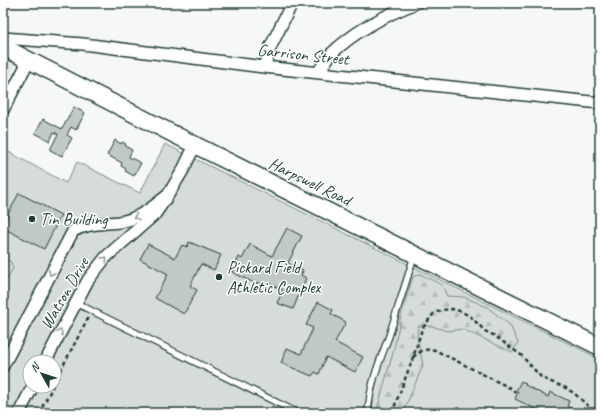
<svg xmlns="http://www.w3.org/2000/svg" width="603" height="416" font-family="Caveat,sans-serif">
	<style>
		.built { fill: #e6e9e8 }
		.green { fill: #d6dcdb; stroke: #7a8c88; fill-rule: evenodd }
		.forest { fill: url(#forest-firs); stroke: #7a8c88 }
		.park { fill: url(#park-tufts); stroke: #7a8c88 }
		.building { fill: #c0c9c6; stroke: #1f3d34 }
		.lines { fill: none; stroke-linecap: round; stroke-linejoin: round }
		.service-casing { stroke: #1f3d34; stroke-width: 8 }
		.minor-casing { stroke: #1f3d34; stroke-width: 14 }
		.secondary-casing { stroke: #1f3d34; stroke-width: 19 }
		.path { stroke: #1f3d34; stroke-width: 2.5; stroke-dasharray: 4 3; stroke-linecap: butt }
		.service { stroke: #fff; stroke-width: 5.5 }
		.minor { stroke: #fff; stroke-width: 11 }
		.secondary { stroke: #fff; stroke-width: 16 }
		.oneway { stroke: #8f9e9a }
		.poi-dot { fill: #1f3d34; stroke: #fff; stroke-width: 1.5 }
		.labels { text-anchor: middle; stroke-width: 3; stroke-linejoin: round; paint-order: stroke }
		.street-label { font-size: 17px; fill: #1f3d34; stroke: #fff }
		.poi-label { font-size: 17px; fill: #1f3d34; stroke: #fff; text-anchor: start }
	</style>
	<defs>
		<pattern id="forest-firs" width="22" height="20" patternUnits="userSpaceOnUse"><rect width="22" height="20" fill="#d6dcdb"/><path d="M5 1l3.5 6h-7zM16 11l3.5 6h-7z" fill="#b7bebd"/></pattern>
		<pattern id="park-tufts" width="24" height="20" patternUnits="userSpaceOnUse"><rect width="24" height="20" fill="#d6dcdb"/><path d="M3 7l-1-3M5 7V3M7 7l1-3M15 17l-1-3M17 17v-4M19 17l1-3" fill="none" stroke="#b7bebd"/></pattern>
	</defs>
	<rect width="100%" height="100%" fill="#f6f7f7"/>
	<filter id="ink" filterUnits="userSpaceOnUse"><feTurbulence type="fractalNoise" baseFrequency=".025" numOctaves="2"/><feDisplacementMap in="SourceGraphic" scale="8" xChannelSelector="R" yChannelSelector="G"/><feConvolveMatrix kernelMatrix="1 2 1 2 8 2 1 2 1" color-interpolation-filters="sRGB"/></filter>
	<g filter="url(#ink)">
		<path class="built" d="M3 54 18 61 3 91Z"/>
		<path class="green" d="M165 144 600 359V413H3V149L66 183 77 162 140 193ZM30 362H54V386H30Z"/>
		<path class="forest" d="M420 274 442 285 447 296 464 297 487 307 510 325 518 343 512 352 462 329 447 331 432 326H418L417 336 423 365 403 413H376L394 349 401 315 413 277Z"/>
		<path class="park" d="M3 258 11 262 13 268 3 287Z"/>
		<path class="building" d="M74 107 85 113 76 130 71 127 67 135 72 138 62 156 50 150 58 134 54 132 50 141 35 133 43 119 62 129Z
			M115 140 121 144 122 142 126 144 125 146 132 150 129 157 141 163 134 176 125 171 126 169 121 166 122 163 107 155Z
			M19 193 61 215 44 249 3 228V224Z
			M287 228 302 236 288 263 303 271 301 275 306 278 293 309 277 303 283 290 268 283 266 286 257 282 256 284 232 272 239 257 242 259 250 244 272 256Z
			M189 242 221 255 214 270 201 264 190 286 197 290 184 314 155 298 168 274 140 259 148 244 175 258 182 245 187 247Z
			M318 302 333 310 331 314 346 322 335 342 363 357 355 372 326 357 319 374 315 372 312 376 281 363 287 348 301 354 313 328 306 325Z
			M521 381 526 384 525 385 548 397 550 392 569 401 567 406 581 413H544L515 399 518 392 516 391Z"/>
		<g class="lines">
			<g class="service-casing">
				<path id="service" d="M76 303 298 413
					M368 413C370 383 379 363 389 336 397 310 406 283 414 256"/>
			</g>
			<g class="minor-casing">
				<path id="minor" d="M3 38 83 44 264 67 600 103
					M264 67 271 46 292 3
					M318 72C323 66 327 59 331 54 355 31 385 15 416 3
					M3 110 29 60
					M168 195 183 170 195 145
					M3 366 73 231C88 223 103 224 119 222 139 219 153 207 168 195L155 214 106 257 88 280 45 362
					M19 413 33 386"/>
			</g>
			<g class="secondary-casing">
				<path id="secondary" d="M3 47 195 145 600 347"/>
			</g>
			<path class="path" d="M413 357C420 351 427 348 435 350L512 389 517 394
				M54 383 88 318
				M39 413 53 386
				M392 413 413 358 422 329 434 313 442 310 452 309 460 311 470 316 485 331 495 336 521 355 541 377 549 381 566 388 575 394 596 413"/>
			<use href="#service" class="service"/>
			<use href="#minor" class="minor"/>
			<use href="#secondary" class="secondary"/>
		</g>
		<defs><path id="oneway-chevron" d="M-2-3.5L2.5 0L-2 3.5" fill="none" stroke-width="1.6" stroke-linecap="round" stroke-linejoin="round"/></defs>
		<g class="oneway">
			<use href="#oneway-chevron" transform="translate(136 217) rotate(160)"/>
			<use href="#oneway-chevron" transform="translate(105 259) rotate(-47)"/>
			<use href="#oneway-chevron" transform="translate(51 273) rotate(117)"/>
			<use href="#oneway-chevron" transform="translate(60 332) rotate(-63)"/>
		</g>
	</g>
	<g class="poi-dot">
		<circle cx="32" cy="219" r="4"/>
		<circle cx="219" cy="277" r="4"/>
	</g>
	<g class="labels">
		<g class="street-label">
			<text transform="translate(303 54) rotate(6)" y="6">Garrison Street</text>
			<text transform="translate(310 181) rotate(26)" y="6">Harpswell Road</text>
			<text transform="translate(64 293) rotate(-60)" y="6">Watson Drive</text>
		</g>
		<g class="poi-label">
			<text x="40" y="225">Tin Building</text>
			<text x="227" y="273">Pickard Field<tspan x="227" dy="20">Athletic Complex</tspan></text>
		</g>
	</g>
	<rect width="603" height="416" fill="none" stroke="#fff" stroke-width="16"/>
	<rect x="8" y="8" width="587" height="400" fill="none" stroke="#1f3d34" stroke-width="1.5" filter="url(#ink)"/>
	<g transform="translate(42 374) rotate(309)"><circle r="19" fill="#ffffff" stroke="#a5b1ae"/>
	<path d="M0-3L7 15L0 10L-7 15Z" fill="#1f3d34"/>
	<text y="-6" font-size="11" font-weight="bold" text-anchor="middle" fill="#1f3d34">N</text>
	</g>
</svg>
